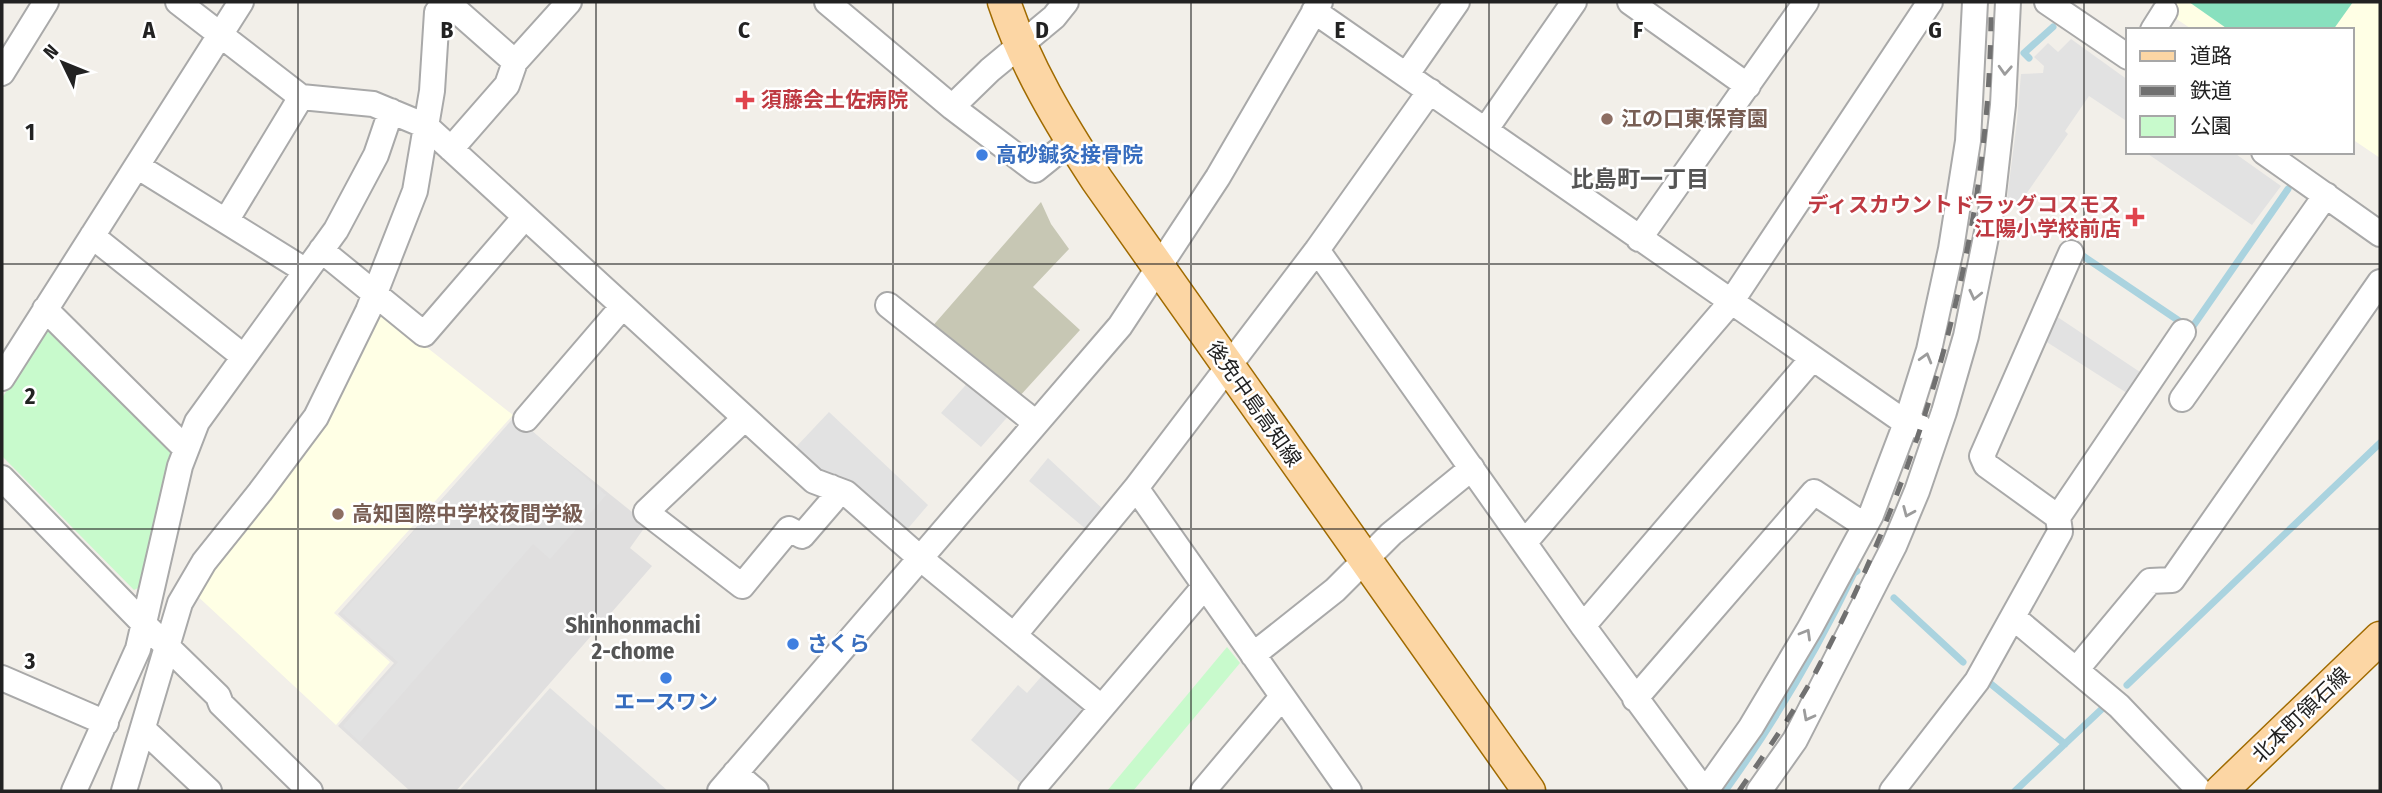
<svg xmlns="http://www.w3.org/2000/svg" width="2382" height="793" font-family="'Fira Sans Condensed','Noto Sans JP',sans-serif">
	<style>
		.residential { fill: #e0dfdf }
		.education { fill: #ffffe5 }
		.construction { fill: #c7c7b4 }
		.park { fill: #c8facc }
		.pitch { fill: #88e0be }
		.parking { fill: #e2e2e2 }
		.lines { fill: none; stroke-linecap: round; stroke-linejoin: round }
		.stream { stroke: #aad3df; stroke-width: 7 }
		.minor-casing { stroke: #a9a9a9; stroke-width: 28 }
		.major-casing { stroke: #a06b00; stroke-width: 35 }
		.minor { stroke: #fff; stroke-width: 24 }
		.major { stroke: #fcd6a4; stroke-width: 32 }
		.rail { stroke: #707070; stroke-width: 5; stroke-dasharray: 14 14; stroke-linecap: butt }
		.oneway { stroke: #9c9c9c }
		.grid { fill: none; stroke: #222; stroke-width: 2; stroke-opacity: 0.55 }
		.health-dot { fill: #e0444e; stroke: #fff; stroke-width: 2.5 }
		.education-dot { fill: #8d6e63; stroke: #fff; stroke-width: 2.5 }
		.shop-dot { fill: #3f7fe0; stroke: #fff; stroke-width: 2.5 }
		.labels { text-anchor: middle; stroke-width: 5; stroke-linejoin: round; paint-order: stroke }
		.health-label { font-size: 21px; font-weight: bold; fill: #be3a42; stroke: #fff; text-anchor: start }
		.education-label { font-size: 21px; font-weight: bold; fill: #785e54; stroke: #fff; text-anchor: start }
		.shop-label { font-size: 21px; font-weight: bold; fill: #366cbe; stroke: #fff; text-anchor: start }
		.street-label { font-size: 21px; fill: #222; stroke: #fff }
		.neighbourhood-label { font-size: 23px; font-weight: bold; fill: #555; stroke: #fff }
		.grid-label { font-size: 23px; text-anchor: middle; font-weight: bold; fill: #222; stroke: #fff; stroke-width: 5; stroke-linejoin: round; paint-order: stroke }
	</style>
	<rect width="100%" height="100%" fill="#f2efe9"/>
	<path class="residential" d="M515 418 647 524 630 548 652 566 456 791H410L338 726 394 663 338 614Z"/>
	<path class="education" d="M2151 2H2380V158L2352 139V30H2193Z
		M378 309 513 415 334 613 390 662 336 725 193 592Z"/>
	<path class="construction" d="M1041 202 1051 224 1069 249 1033 287 1080 330 1018 398 930 329Z"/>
	<path class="park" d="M47 328 57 329 167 442 173 454 142 586 134 590 2 456V398Z
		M1227 647 1240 663 1133 791H1107Z"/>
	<path class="pitch" d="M2189 2H2353L2333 30H2229Z"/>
	<path class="parking" d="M2071 39 2128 80V122L2089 96 2065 131 2068 134 2017 207 2007 199 2017 121 2021 74 2043 73 2044 66 2034 57 2048 43 2058 52Z
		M2145 152H2233L2281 186 2252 225Z
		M2053 314 2143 374 2130 395 2042 339Z
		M971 379 1011 413 981 447 941 413Z
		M829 412 928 505 905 532 824 474 795 448Z
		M515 416 606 495 550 559 533 544 360 742 343 726 398 662 342 613Z
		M1048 458 1105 511 1088 531 1029 481Z
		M1047 670 1088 709 1023 785 971 740 1018 685 1027 693Z
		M550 688 668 791H459Z"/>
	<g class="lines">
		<path class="stream" d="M2029 58 2024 53 2053 27
			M2083 256 2191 329 2288 189
			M1894 598 1963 662
			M1986 680 2065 744
			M2127 685 2380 443
			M1725 791C1775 722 1817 650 1854 573L1857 571
			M2015 791 2105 706"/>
		<g class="minor-casing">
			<path id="minor" d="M178 2 301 97 373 104 426 126 814 481 846 493 920 558 1101 707
				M447 2 515 62
				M827 2 952 107 1035 170 1071 141
				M1630 2 1748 86
				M2047 2 2128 57
				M1314 11 1906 423 1919 426
				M2153 30 2165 11
				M2 73 46 2
				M1407 74 1457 2
				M952 107 990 70 1054 17 1066 2
				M1486 129 1574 2
				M451 149 507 85 515 62 569 2
				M2264 152 2380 234
				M137 166 306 271
				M226 221 301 97
				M92 236 244 357
				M1639 239 1806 2
				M321 250 424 334 525 217
				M1317 250 1583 626 1703 789
				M888 305 1036 423
				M45 309 186 449
				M2 378 241 2
				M2182 399 2326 195
				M745 418 646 512 742 586 789 529 802 536 833 500 831 487
				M526 419 623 306
				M2 478 144 624 218 696 221 704 310 791
				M1136 488 1317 250 1430 91
				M2058 517 2183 332
				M1525 542 1731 302 1930 2
				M2014 618 2119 706 2200 791
				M1583 626 1812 359
				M1015 634 1136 488 1349 791
				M1253 655 1335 590 1391 534 1472 468
				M2076 670 2150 581 2172 580 2380 282
				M2 678 106 723
				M1635 699 1814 492 1864 525
				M144 730 209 791
				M735 773 756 791
				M74 791 138 649 180 466 197 422 336 230 376 155 391 111
				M124 791 180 603 204 562 260 492 316 417 368 311 415 191 432 91 437 12 446 2
				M720 791 1120 326 1218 177 1320 2
				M1031 791 1204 587
				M1203 791 1282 697
				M1700 791 1712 782 1751 727 1810 628 1871 515 1906 423 1929 350 1951 249 1968 141 1975 2
				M1759 791 1795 740 1894 546 1917 491 1944 412 1966 336 1991 212 2003 105 2008 2
				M1892 791 1977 681 2060 532 2058 517 1986 465 1982 456 2071 253"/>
		</g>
		<g class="major-casing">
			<path id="major" d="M1004 2C1025 65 1061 125 1097 180L1529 791
				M2221 791 2380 638"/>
		</g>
		<use href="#minor" class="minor"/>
		<use href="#major" class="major"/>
		<path class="rail" d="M1739 791C1768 749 1798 707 1821 662 1927 460 1992 230 1991 2"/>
	</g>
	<defs><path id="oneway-chevron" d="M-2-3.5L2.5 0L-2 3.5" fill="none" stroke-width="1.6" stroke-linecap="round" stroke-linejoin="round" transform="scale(1.75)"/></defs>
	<g class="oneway">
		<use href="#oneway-chevron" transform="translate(2005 70) rotate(93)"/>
		<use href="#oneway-chevron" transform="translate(1975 295) rotate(103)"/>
		<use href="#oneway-chevron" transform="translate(1926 358) rotate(-74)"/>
		<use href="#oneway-chevron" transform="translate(1908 512) rotate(113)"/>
		<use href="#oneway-chevron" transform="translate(1806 634) rotate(-60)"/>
		<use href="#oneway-chevron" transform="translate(1808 716) rotate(118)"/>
	</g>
	<path class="grid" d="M298 2V791M596 2V791M893 2V791M1191 2V791M1489 2V791M1786 2V791M2084 2V791M2 264H2380M2 529H2380"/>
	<g class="health-dot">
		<path d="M741.5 89.5h7v7h7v7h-7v7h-7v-7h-7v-7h7z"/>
		<path d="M2131.5 206.5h7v7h7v7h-7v7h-7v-7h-7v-7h7z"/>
	</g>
	<g class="education-dot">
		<circle cx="1607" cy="119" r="7"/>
		<circle cx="338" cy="514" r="7"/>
	</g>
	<g class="shop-dot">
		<circle cx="982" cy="155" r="7"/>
		<circle cx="793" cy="644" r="7"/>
		<circle cx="666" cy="678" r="7"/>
	</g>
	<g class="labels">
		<g class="health-label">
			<text x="761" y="107">須藤会土佐病院</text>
			<text x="2121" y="212" text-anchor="end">ディスカウントドラッグコスモス<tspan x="2121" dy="24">江陽小学校前店</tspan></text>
		</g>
		<g class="education-label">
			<text x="1621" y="126">江の口東保育園</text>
			<text x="352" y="521">高知国際中学校夜間学級</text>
		</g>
		<g class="shop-label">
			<text x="996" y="162">高砂鍼灸接骨院</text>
			<text x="807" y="651">さくら</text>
			<text x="666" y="709" text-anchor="middle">エースワン</text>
		</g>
		<g class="street-label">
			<text transform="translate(1254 404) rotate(55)" y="7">後免中島高知線</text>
			<text transform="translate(2301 715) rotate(-44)" y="7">北本町領石線</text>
		</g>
		<g class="neighbourhood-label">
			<text x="1640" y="187">比島町一丁目</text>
			<text x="633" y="633">Shinhonmachi<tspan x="633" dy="26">2-chome</tspan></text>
		</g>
	</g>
	<g class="grid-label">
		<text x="149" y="38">A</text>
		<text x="447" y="38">B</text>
		<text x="744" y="38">C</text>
		<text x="1042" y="38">D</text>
		<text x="1340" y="38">E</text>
		<text x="1638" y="38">F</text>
		<text x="1935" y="38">G</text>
		<text x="30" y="140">1</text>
		<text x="30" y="404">2</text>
		<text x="30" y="669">3</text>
	</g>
	<rect width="2382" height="793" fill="none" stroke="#222222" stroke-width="7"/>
	<rect x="2126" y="28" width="228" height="126" fill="#ffffff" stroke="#a7a7a7" stroke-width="2"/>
	<rect x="2140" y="51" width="35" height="10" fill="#fcd6a4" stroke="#a7a7a7" stroke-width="2"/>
	<text x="2190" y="63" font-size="21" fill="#222222">道路</text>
	<rect x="2140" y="86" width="35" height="10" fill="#707070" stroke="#a7a7a7" stroke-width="2"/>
	<text x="2190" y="98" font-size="21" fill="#222222">鉄道</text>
	<rect x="2140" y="116" width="35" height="21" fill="#c8facc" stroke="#a7a7a7" stroke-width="2"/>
	<text x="2190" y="133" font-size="21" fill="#222222">公園</text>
	<g transform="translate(63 63) rotate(313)" stroke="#ffffff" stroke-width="5" paint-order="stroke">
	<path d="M0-5L12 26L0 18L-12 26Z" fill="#222222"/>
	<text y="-10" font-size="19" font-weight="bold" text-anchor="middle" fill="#222222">N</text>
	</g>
</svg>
